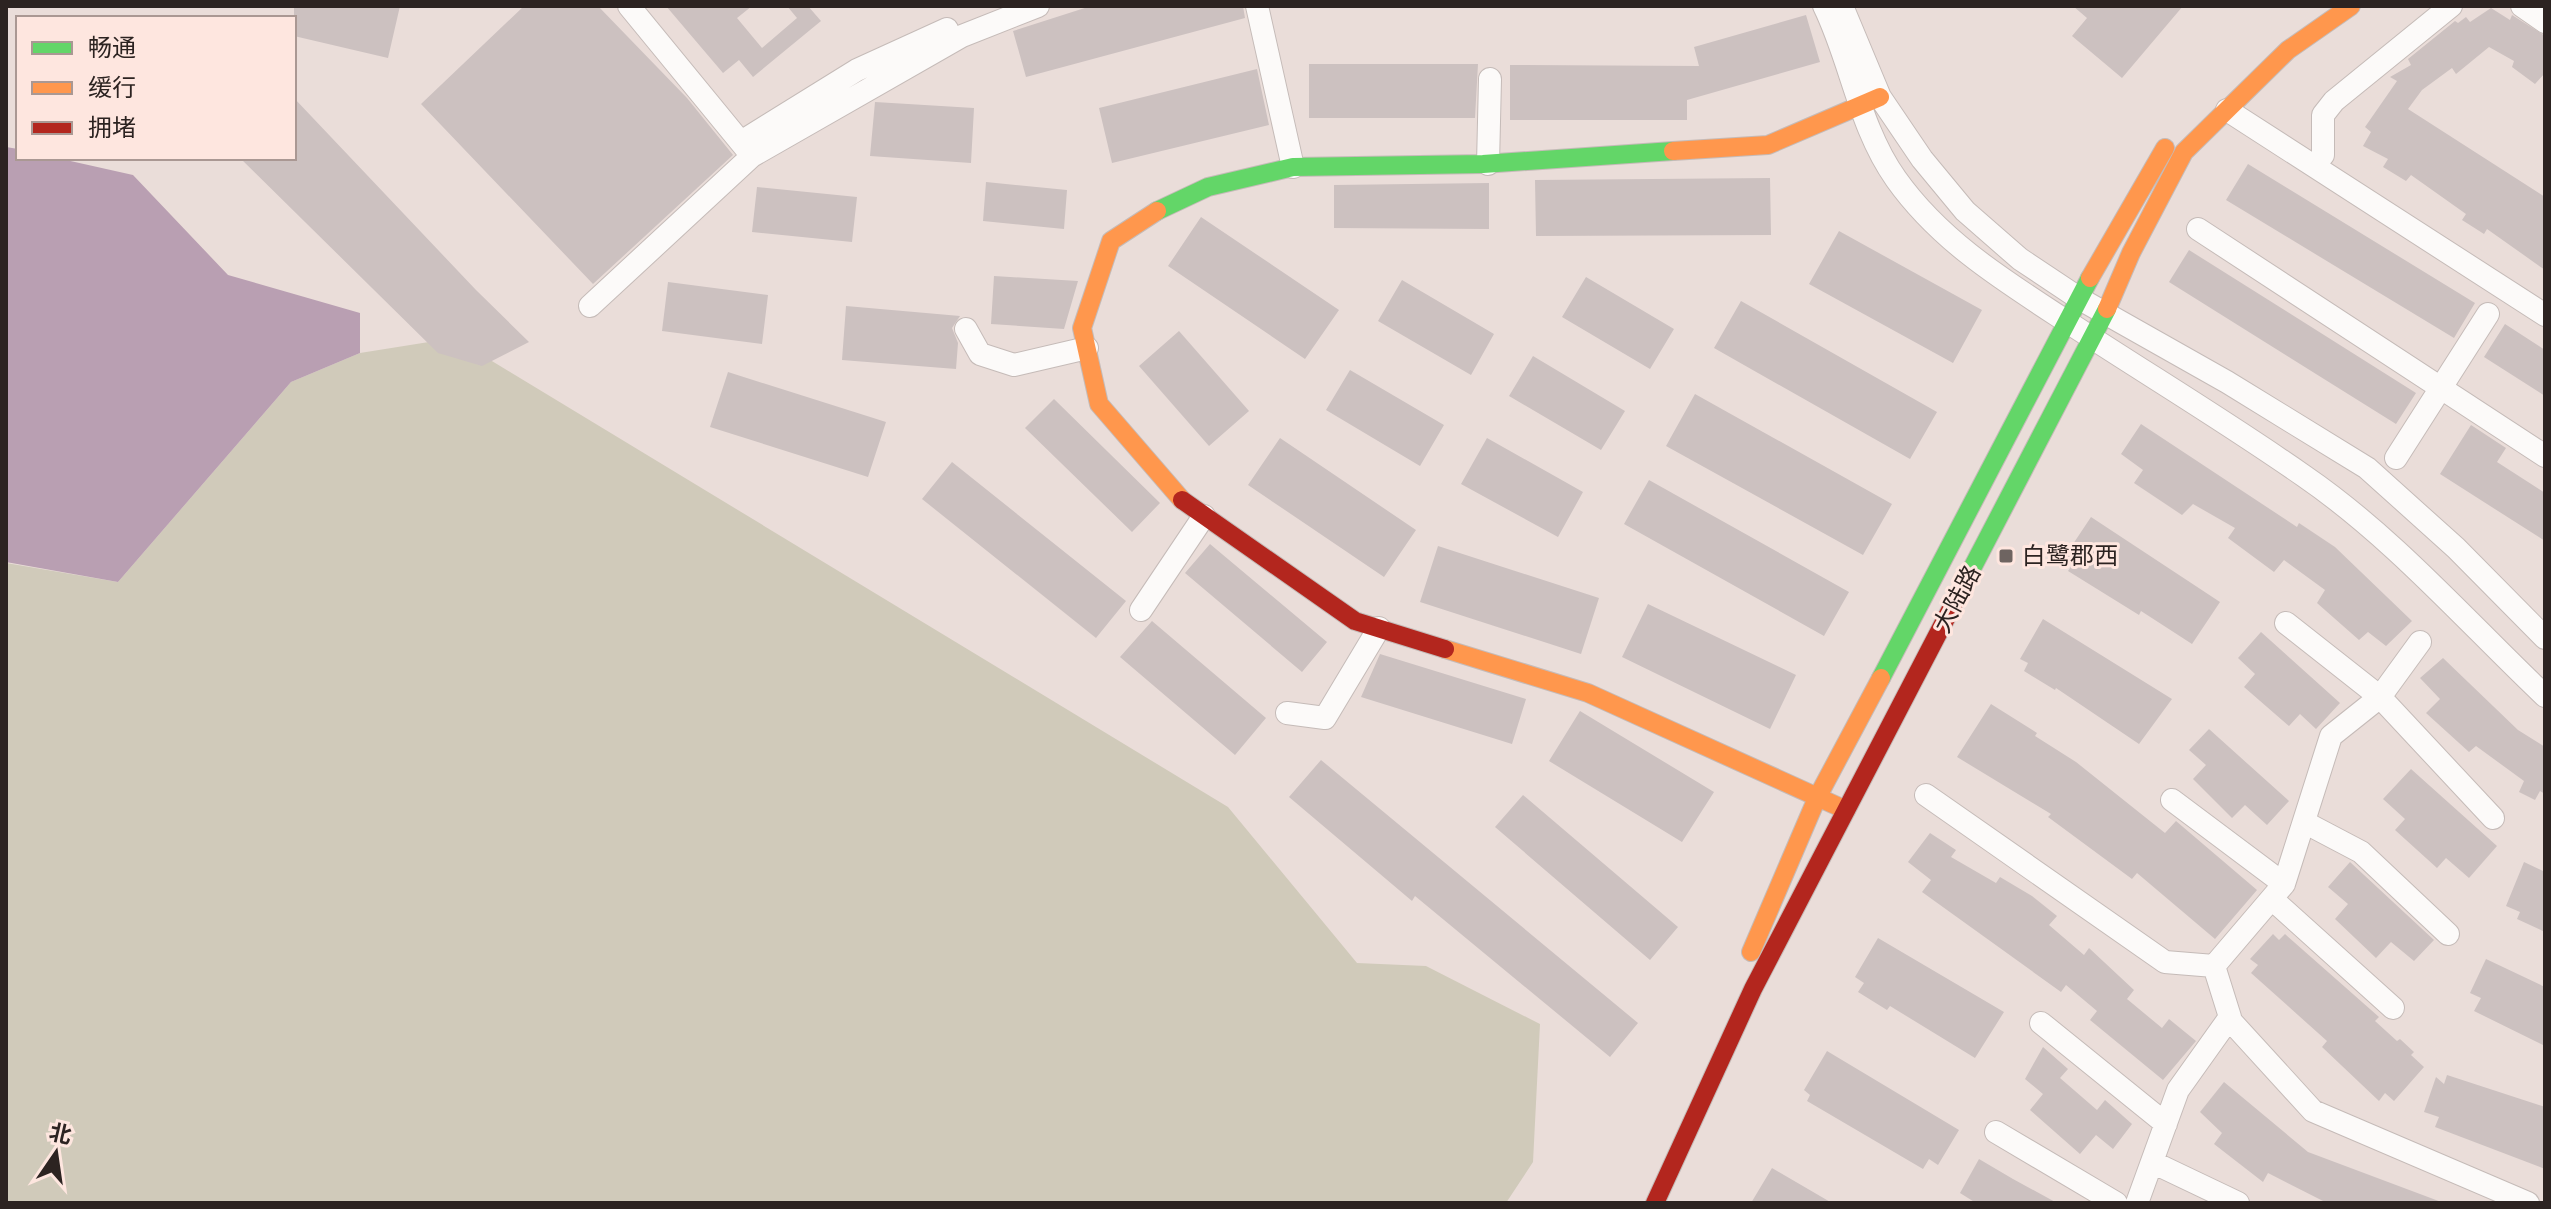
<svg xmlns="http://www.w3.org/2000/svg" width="2551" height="1209" font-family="'DM Sans','Noto Sans SC',sans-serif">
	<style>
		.green { fill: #d0caba }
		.water { fill: #b99fb2 }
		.building { fill: #ccc1c0 }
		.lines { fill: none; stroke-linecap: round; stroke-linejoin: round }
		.street-casing { stroke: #c5bbb8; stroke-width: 24 }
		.fast-casing { stroke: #c5bbb8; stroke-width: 20 }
		.slow-casing { stroke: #c5bbb8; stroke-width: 20 }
		.jam-casing { stroke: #c5bbb8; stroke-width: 20 }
		.street { stroke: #fcfaf9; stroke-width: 22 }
		.fast { stroke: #63d668; stroke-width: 18 }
		.slow { stroke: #ff974d; stroke-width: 18 }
		.jam { stroke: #b3261e; stroke-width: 18 }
		.poi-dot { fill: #6e6461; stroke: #fee6df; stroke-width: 3 }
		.labels { text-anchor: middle; stroke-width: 6; stroke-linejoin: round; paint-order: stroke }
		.poi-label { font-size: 24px; fill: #2c2321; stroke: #fee6df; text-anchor: start }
		.street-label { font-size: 24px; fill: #2c2321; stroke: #fee6df }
	</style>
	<rect width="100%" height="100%" fill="#eaddd9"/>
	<path class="green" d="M454 338 1228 807 1357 963 1426 966 1540 1024 1533 1162 1506 1203H6V563L118 582 291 382 360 353Z"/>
	<path class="water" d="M6 147 18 149V158H57L133 175 228 275 360 313V353L291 382 118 582 6 562Z"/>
	<path class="building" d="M294 6H400L388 58 294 36Z
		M524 6H598L687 98 733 155 593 284 421 104Z
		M666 6H752L737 18 762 48 797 18 787 6H808L821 21 753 77 739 60 723 73Z
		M1091 6H1243L1245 18 1026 77 1013 31Z
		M2073 6H2183L2122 78 2072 36 2087 18Z
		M2491 8 2510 20 2512 15 2545 36V73L2535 84 2512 67 2514 61 2489 47 2456 74 2452 68 2422 90 2408 109 2545 197V270L2487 229 2484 234 2462 220 2466 214 2411 175 2406 181 2383 167 2388 159 2363 146 2371 132 2365 127 2397 81 2390 77 2411 65 2408 59 2455 21 2458 23 2466 17 2470 22Z
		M1806 15 1820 62 1687 100V120H1510V65L1699 66 1694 47Z
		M1309 64H1478L1475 118H1309Z
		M1257 69 1269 125 1112 163 1099 108Z
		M294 98 476 290 529 342 482 366 438 353 240 158H294Z
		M875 102 974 108 971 163 870 156Z
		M2248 164 2475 303 2454 338 2226 200Z
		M1770 178 1771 235 1536 236 1535 180Z
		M986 182 1067 190 1064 229 983 221Z
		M1489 183V229L1334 228V185Z
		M757 187 857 197 852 242 752 232Z
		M1201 217 1339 310 1305 359 1168 266Z
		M1839 231 1982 310 1953 363 1809 284Z
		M2189 250 2416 393 2396 424 2169 282Z
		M994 276 1078 281 1064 329 991 324Z
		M1586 277 1674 329 1650 369 1562 317Z
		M1402 280 1494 334 1471 375 1378 321Z
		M668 282 768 295 762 344 662 331Z
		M1741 301 1937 412 1910 459 1714 348Z
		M846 306 960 316 952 328 958 343 956 369 842 360Z
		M2505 324 2545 350V396L2484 357Z
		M1179 331 1249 411 1209 446 1139 366Z
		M1533 356 1625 411 1601 450 1509 396Z
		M1350 370 1444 425 1420 466 1326 410Z
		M728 372 886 422 868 477 710 427Z
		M1695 394 1892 504 1863 555 1666 446Z
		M1054 399 1160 503 1132 532 1025 428Z
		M2141 424 2297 527 2299 523 2335 547 2412 621 2386 646 2368 632 2359 640 2317 603 2325 590 2284 560 2274 572 2228 538 2235 528 2193 504 2182 515 2134 483 2143 470 2121 454Z
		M2471 425 2506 448 2497 462 2545 493V541L2440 474Z
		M1280 438 1416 530 1384 577 1248 485Z
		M1487 438 1583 492 1558 537 1461 484Z
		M952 462 1126 601 1096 638 922 499Z
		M1649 480 1849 592 1824 636 1624 524Z
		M2091 517 2220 602 2192 644 2141 611 2139 615 2068 571 2072 565 2063 559Z
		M1210 544 1327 642 1302 672 1185 573Z
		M1438 546 1599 598 1581 654 1420 602Z
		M1648 604 1796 675 1770 729 1622 657Z
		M2043 619 2172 699 2139 744 2056 688 2055 690 2024 671 2028 663 2020 659Z
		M1152 621 1266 718 1235 755 1120 657Z
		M2261 632 2340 703 2316 729 2300 714 2289 726 2244 687 2255 674 2238 658Z
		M1380 654 1526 699 1512 744 1361 697Z
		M2443 658 2518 730 2545 747V794L2540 791 2535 800 2519 792 2524 781 2476 746 2469 752 2426 713 2440 699 2420 678Z
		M1991 704 2037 733 2035 736 2076 762 2165 833 2176 821 2257 890 2215 939 2137 873 2132 879 2048 817 2051 814 1957 757Z
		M1580 711 1714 792 1682 842 1549 761Z
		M2209 729 2289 801 2267 825 2245 805 2232 818 2193 779 2206 765 2189 750Z
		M1321 760 1638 1023 1610 1057 1415 896 1412 901 1289 797Z
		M2411 769 2497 846 2469 878 2446 858 2437 868 2395 830 2405 819 2383 799Z
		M1523 795 1678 927 1650 960 1495 827Z
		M1930 833 1956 850 1951 857 1996 883 2000 877 2032 896 2057 916 2049 925 2084 955 2089 948 2134 990 2127 999 2162 1028 2169 1019 2196 1041 2163 1080 2090 1020 2097 1011 2066 985 2061 992 1922 892 1931 880 1908 862Z
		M2350 862 2434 940 2414 961 2391 942 2376 958 2335 919 2348 904 2328 887Z
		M2524 862 2545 872V932L2517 919 2520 912 2506 906Z
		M2273 934 2279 940 2285 934 2379 1017 2375 1021 2397 1041 2400 1039 2414 1052 2411 1055 2424 1067 2394 1101 2385 1093 2379 1101 2322 1047 2327 1041 2251 973 2258 965 2250 959Z
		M1878 938 2004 1012 1975 1058 1890 1006 1887 1010 1858 992 1864 983 1855 977Z
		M2486 959 2545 987V1046L2474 1011 2481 998 2470 993Z
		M2043 1047 2068 1069 2060 1078 2097 1110 2105 1100 2132 1124 2113 1149 2096 1135 2080 1154 2030 1110 2043 1094 2025 1079Z
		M1827 1051 1959 1130 1938 1165 1929 1159 1923 1169 1807 1101 1810 1095 1804 1090Z
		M2447 1075 2545 1107V1169L2435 1127 2439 1117 2424 1112 2436 1077 2444 1084Z
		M2224 1082 2308 1152 2444 1203H2327L2268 1173 2263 1182 2214 1144 2222 1133 2200 1112Z
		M1979 1159 2013 1179 2057 1203H1976L1960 1193Z
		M1772 1168 1832 1203H1751Z"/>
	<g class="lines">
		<g class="street-casing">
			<path id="street" d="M629 6 752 156 962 36 1038 6
				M1257 6 1293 167
				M1824 6C1851 61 1859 127 1896 179 1940 241 2003 280 2066 321 2145 373 2227 422 2304 476 2393 537 2467 622 2545 696
				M1842 6 1880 97 1922 159 1965 211 2020 259 2080 299 2227 382 2367 468 2456 548 2545 638
				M2522 6 2545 22
				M2227 110 2545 315
				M741 142 857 70 947 29
				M2323 155V115L2334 101 2451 6
				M1488 164 1490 79
				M2198 229 2545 456
				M590 306 752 156
				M966 329 980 354 1014 365 1087 348
				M2396 458 2488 314
				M1141 610 1204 516
				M2286 623 2380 697 2493 818
				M1287 713 1325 718 1379 628
				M1926 795 2165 962 2214 966
				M2172 800 2284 884
				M2304 822 2361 852 2448 934
				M2272 899 2393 1008
				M2229 1019 2313 1111 2528 1203
				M2041 1023 2166 1124
				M1996 1132 2116 1203
				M2152 1162 2238 1203
				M2137 1203 2178 1090 2230 1017 2214 966 2284 884 2331 736 2380 697 2420 642"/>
		</g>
		<g class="fast-casing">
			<path id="fast" d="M1157 211 1208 187 1293 167 1483 164 1673 151
				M1955 601 2107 309
				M1881 678 2090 278"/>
		</g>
		<g class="slow-casing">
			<path id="slow" d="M1673 151 1768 145 1880 97
				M1157 211 1111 241 1082 328 1099 404 1182 500
				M2090 278 2165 148
				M2107 309 2131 253 2184 152 2288 50 2351 6
				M1445 649 1588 693 1846 810
				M1751 952 1817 798 1881 678"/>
		</g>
		<g class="jam-casing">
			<path id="jam" d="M1182 500 1355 621 1445 649
				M1655 1203 1753 989 1955 601"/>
		</g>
		<use href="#street" class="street"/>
		<use href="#fast" class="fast"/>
		<use href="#slow" class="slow"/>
		<use href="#jam" class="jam"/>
	</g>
	<rect class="poi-dot" x="1998" y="548" width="16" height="16" rx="4"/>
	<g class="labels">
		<g class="poi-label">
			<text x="2022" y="564">白鹭郡西</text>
		</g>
		<g class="street-label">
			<text transform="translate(1957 599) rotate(-62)" y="8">大陆路</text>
		</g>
	</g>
	<rect width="2551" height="1209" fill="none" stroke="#2c2321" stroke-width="16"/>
	<rect x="16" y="16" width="280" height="144" fill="#fee6df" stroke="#aa9893" stroke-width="2"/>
	<rect x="32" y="42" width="40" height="12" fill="#63d668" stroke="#aa9893" stroke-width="2"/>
	<text x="88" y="56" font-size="24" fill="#2c2321">畅通</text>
	<rect x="32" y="82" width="40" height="12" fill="#ff974d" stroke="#aa9893" stroke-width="2"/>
	<text x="88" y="96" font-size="24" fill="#2c2321">缓行</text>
	<rect x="32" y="122" width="40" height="12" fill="#b3261e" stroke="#aa9893" stroke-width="2"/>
	<text x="88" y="136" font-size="24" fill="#2c2321">拥堵</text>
	<g transform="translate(56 1153) rotate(13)" stroke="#fee6df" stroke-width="6" paint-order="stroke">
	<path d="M0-6L14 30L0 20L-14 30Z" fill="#2c2321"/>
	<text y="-12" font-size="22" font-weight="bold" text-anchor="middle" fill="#2c2321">北</text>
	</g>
</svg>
